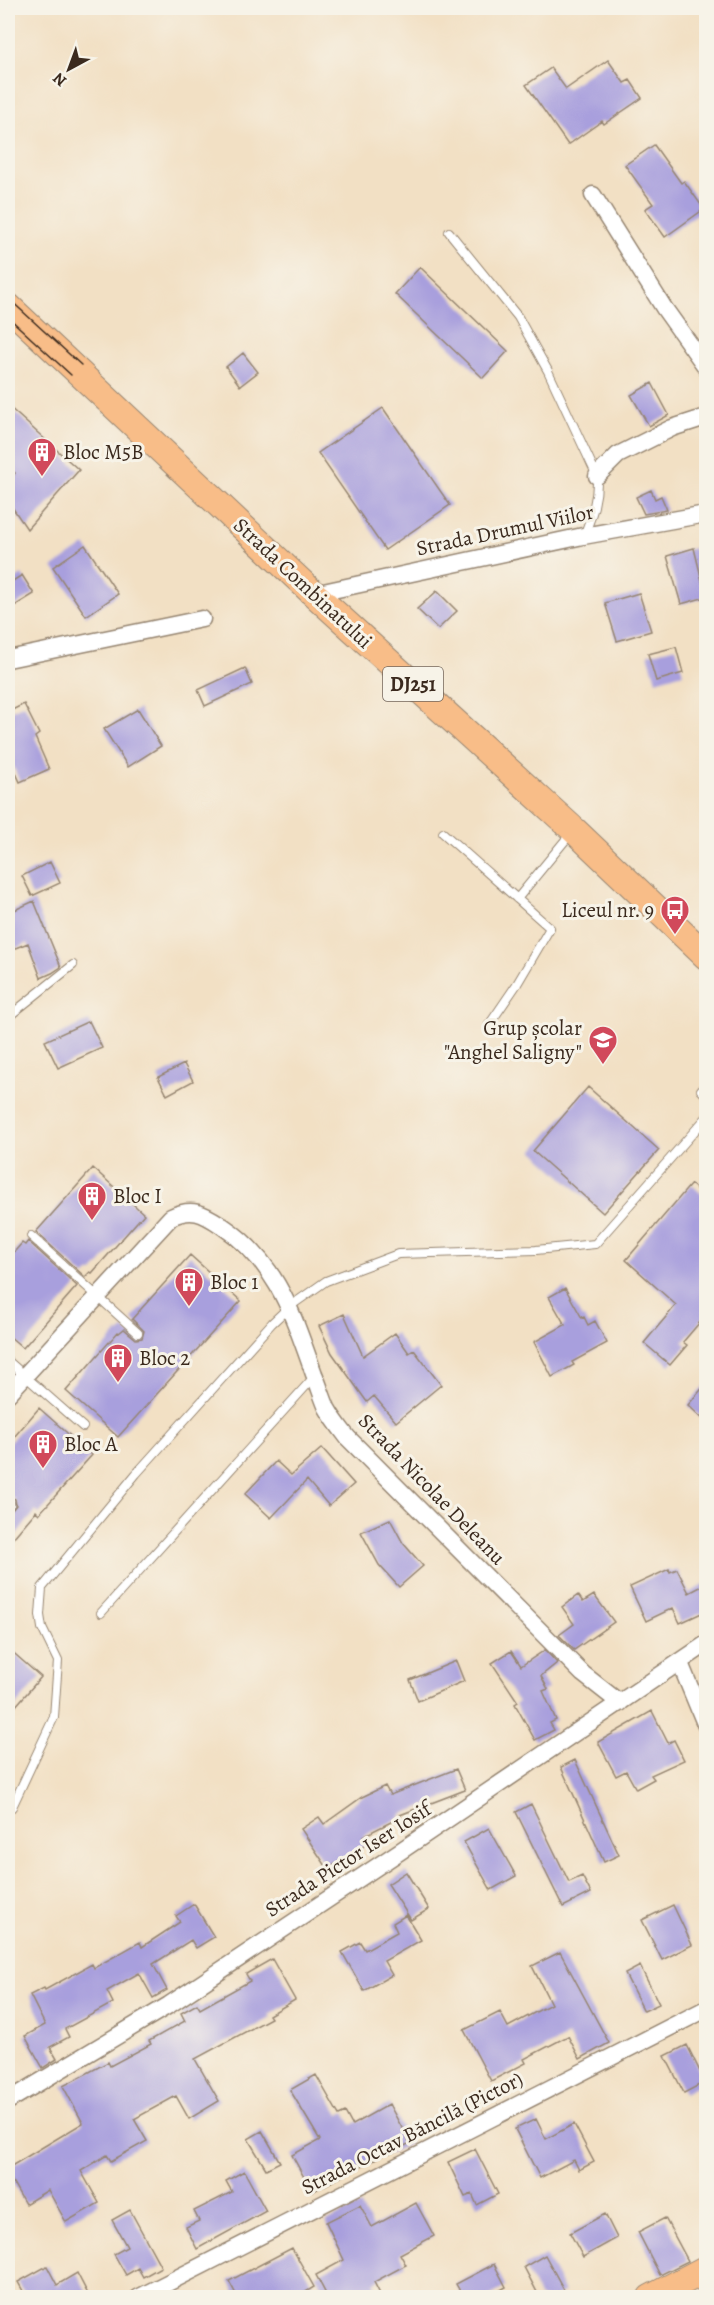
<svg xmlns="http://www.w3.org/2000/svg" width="714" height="2305" font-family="Alegreya,serif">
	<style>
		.building { fill: #a89fdd }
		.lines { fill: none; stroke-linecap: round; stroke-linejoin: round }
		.service-casing { stroke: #968571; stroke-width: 10 }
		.minor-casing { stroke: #968571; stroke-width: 19 }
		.primary-casing { stroke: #968571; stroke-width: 28 }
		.trunk-casing { stroke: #968571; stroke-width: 29 }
		.service { stroke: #fff; stroke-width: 8 }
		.minor { stroke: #fff; stroke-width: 16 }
		.primary { stroke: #f8bd88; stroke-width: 26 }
		.trunk { stroke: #f8bd88; stroke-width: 27 }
		.tram { stroke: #3b2a1e; stroke-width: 1.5 }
		.labels { text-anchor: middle; stroke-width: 6; stroke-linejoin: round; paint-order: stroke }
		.shield { fill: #f7f3e8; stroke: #73665b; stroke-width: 1.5 }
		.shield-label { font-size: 20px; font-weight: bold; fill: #3b2a1e }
		.poi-label { font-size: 21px; fill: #3b2a1e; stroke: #f7f3e8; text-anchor: start }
		.street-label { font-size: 21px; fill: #3b2a1e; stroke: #f7f3e8 }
	</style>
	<rect width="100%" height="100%" fill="#f7f3e8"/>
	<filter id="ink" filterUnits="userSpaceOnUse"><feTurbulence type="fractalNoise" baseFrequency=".0167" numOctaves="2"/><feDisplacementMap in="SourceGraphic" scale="12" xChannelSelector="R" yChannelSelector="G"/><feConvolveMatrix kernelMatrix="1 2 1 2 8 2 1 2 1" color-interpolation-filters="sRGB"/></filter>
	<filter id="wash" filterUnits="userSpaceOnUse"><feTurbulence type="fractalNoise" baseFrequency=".008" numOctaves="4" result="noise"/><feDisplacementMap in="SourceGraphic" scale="24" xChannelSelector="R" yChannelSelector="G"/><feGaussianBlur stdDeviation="1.35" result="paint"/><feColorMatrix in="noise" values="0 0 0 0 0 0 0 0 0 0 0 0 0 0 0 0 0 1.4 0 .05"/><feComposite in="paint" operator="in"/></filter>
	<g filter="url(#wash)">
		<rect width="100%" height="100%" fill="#f2e0c4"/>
		<g id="blocks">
			<path class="building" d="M608 60 624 83 630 80 642 98 604 124 602 121 568 145 526 85 551 68 566 89Z
				M654 145 681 183 684 181 704 209 665 237 645 209 653 204 625 165Z
				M420 267 508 351 483 378 395 294Z
				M243 353 258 372 240 386 226 367Z
				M652 383 669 415 649 426 631 395Z
				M8 406 79 470 27 529 8 501V483L15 473 8 466Z
				M383 408 450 505 385 550 318 453Z
				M651 490 655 499 661 496 667 510 644 514 636 497Z
				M85 545 118 594 86 616 53 567Z
				M694 548 706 597 681 604 667 556Z
				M22 575 34 594 8 610V584Z
				M437 591 457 611 438 629 417 609Z
				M639 593 651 631 617 641 605 603Z
				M676 647 683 673 656 681 648 654Z
				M245 668 252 684 205 706 198 690Z
				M24 704 39 734 35 737 49 769 20 782 8 755V712Z
				M138 709 161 746 128 767 104 729Z
				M50 862 60 883 32 896 22 876Z
				M34 901 61 967 52 973 41 978 28 943 8 951V913Z
				M89 1021 102 1048 58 1068 45 1041Z
				M184 1064 193 1081 167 1095 158 1077Z
				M588 1087 659 1150 603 1213 533 1151Z
				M93 1168 144 1214 92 1273 90 1272 85 1277 36 1232Z
				M691 1184 706 1198V1315L683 1342 687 1345 670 1365 644 1343 676 1305 626 1260Z
				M28 1241 77 1286 23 1348 8 1335V1259L22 1243 25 1245Z
				M190 1255 241 1301 118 1437 66 1391 118 1332 119 1333 124 1329 136 1339 142 1338 144 1331 132 1319Z
				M565 1288 582 1318 584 1317 588 1325 595 1321 607 1343 572 1362 574 1365 552 1377 534 1342 565 1325 549 1297Z
				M344 1314 363 1356 395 1333 409 1353 414 1350 441 1385 396 1422 374 1396 367 1402 332 1353 319 1326Z
				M706 1384V1422L688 1405Z
				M39 1408 92 1455 39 1514 36 1511 8 1544V1510H12L16 1505 15 1499 8 1496V1444Z
				M322 1448 354 1484 329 1506 307 1480 271 1518 245 1494 276 1461 291 1475Z
				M390 1519 403 1543 423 1566 399 1587 379 1565 361 1532Z
				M669 1569 670 1572 677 1569 689 1593 706 1584V1611L680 1623 673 1608 646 1621 630 1587Z
				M578 1595 583 1602 594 1595 614 1622 574 1650 559 1635 574 1624 562 1607Z
				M8 1648 41 1677 8 1715Z
				M545 1650 557 1663 541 1676 548 1689 543 1691 556 1720 550 1723 554 1730 535 1740 515 1704 518 1702 492 1663 511 1651 521 1666Z
				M456 1661 464 1681 418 1701 410 1680Z
				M652 1711 668 1743 674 1740 684 1760 651 1775 654 1779 636 1789 626 1771 616 1776 598 1742Z
				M575 1760 619 1855 604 1862 561 1767Z
				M456 1769 465 1790 400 1815 401 1817 363 1836 368 1843 328 1869 301 1829 319 1817 324 1824 362 1797 385 1786 390 1795Z
				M531 1804 569 1882 582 1876 591 1893 563 1907 516 1812Z
				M489 1828 516 1876 491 1890 464 1842Z
				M406 1872 429 1909 411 1920 388 1884Z
				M194 1904 214 1937 196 1948 191 1940 153 1964 167 1990 153 1998 139 1973 107 1991 113 2003 65 2029 69 2037 50 2047 57 2059 43 2068 25 2036 45 2025 30 1995 44 1988 45 1990 92 1964 94 1968 140 1942 142 1947 180 1922 176 1916Z
				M673 1905 692 1945 662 1960 642 1920Z
				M406 1915 421 1940 384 1961 392 1975 364 1991 342 1952 360 1942 365 1950 397 1932 393 1923Z
				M560 1952 609 2043 580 2059 568 2036 524 2059 526 2063 491 2081 464 2030 500 2012 508 2027 551 2004 532 1966Z
				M272 1959 295 2000 269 2015 271 2018 195 2059 219 2101 189 2119 176 2096 134 2119 147 2141 111 2161 107 2155 81 2171 99 2203 66 2222 48 2190 25 2204 8 2174V2168L83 2123 63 2086 108 2062 110 2066 151 2044 149 2041 185 2021 181 2013 197 2004 200 2009 250 1981 246 1974Z
				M640 1966 659 2004 644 2011 625 1974Z
				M687 2045 705 2082 684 2093 665 2056Z
				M316 2075 339 2115 345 2112 352 2125 389 2104 410 2143 390 2154 388 2152 312 2192 292 2155 320 2140 290 2090Z
				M536 2119 546 2139 574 2124 594 2162 579 2170 574 2160 540 2178 515 2129Z
				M262 2131 280 2162 266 2169 248 2139Z
				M475 2149 498 2194 477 2205 472 2194 465 2197 448 2162Z
				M244 2171 266 2211 197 2249 186 2227 199 2221 194 2211 232 2192 226 2181Z
				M416 2203 434 2236 400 2254 406 2265 374 2282 382 2298H328L316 2275 344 2260 326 2222 360 2205 372 2227Z
				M130 2210 161 2267 143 2277 138 2268 126 2275 114 2254 127 2247 112 2220Z
				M605 2214 617 2238 583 2257 570 2233Z
				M665 2218 688 2261 660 2275 638 2232Z
				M292 2248 314 2287 296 2298H238L229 2281Z
				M545 2255 565 2292 554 2298H540L524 2267Z
				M494 2264 506 2287 486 2298H464L456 2284Z
				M47 2266 57 2285 77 2273 90 2298H27L18 2282Z"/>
		</g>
	</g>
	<g filter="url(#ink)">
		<use href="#blocks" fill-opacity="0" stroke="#968571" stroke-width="1.5"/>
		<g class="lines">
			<g class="service-casing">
				<path id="service" d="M449 232 518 317 548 371 597 476C598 499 592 515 584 536
					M443 833 550 928 517 984 489 1025
					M517 899 572 832
					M8 1017 73 965
					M701 1090 706 1095
					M31 1236 138 1333
					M8 1361 83 1427
					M8 1502 10 1504
					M101 1613 315 1376
					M8 1811 12 1807 54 1717 58 1661 42 1628 40 1615 42 1588 136 1474 272 1323 289 1307 326 1281 398 1254 536 1250 595 1244 706 1118"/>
			</g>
			<g class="minor-casing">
				<path id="minor" d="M593 195 664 308 706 367
					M597 476 618 455 672 428 706 417
					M314 594 583 536 706 514
					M8 659 202 619
					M8 1394 171 1217C192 1207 203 1213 221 1225 278 1263 292 1313 314 1374 319 1385 322 1397 327 1408 333 1419 341 1429 348 1438L583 1674 620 1703
					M680 1663 706 1726
					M8 2101 169 2005 402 1850 706 1644
					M138 2298 706 2009"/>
			</g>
			<g class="primary-casing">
				<path id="primary" d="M8 306 314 594 574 830 706 956"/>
			</g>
			<g class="trunk-casing">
				<path id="trunk" d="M651 2298 706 2269"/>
			</g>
			<use href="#service" class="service"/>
			<use href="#minor" class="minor"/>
			<use href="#primary" class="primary"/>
			<use href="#trunk" class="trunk"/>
			<path class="tram" d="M8 298 81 365
				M8 317 71 375"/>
		</g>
	</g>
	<defs>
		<g id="building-pin" transform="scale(1.5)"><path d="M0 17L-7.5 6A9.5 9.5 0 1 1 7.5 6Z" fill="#d1495b" stroke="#f7f3e8"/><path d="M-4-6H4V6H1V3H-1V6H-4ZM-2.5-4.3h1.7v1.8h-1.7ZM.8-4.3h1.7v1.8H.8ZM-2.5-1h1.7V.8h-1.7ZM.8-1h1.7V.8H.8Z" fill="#fff"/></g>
		<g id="bus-pin" transform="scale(1.5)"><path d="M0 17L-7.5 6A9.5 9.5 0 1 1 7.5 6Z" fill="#d1495b" stroke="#f7f3e8"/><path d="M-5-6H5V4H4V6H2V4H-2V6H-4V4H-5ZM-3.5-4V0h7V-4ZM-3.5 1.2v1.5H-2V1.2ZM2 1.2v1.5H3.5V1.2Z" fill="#fff"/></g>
		<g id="university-pin" transform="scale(1.5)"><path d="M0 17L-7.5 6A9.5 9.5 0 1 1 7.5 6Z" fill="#d1495b" stroke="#f7f3e8"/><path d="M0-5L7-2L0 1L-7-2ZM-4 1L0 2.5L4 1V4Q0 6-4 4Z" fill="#fff"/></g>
	</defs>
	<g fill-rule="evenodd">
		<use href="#building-pin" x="42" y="452"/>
		<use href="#bus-pin" x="675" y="910"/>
		<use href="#university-pin" x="603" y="1040"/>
		<use href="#building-pin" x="92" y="1196"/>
		<use href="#building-pin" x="189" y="1282"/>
		<use href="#building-pin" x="118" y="1358"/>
		<use href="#building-pin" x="43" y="1444"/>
	</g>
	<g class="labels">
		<rect class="shield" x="383" y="667" width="60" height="34" rx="4.5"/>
		<g class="shield-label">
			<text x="413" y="691">DJ251</text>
		</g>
		<g class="poi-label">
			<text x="63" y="459">Bloc M5B</text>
			<text x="654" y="917" text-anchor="end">Liceul nr. 9</text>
			<text x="582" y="1035" text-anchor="end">Grup școlar<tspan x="582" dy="24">"Anghel Saligny"</tspan></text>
			<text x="113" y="1203">Bloc I</text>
			<text x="210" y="1289">Bloc 1</text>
			<text x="139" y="1365">Bloc 2</text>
			<text x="64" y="1451">Bloc A</text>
		</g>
		<g class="street-label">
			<text transform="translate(505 530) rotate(-12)" y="7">Strada Drumul Viilor</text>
			<text transform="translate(303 583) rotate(43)" y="7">Strada Combinatului</text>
			<text transform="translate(432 1489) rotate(46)" y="7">Strada Nicolae Deleanu</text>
			<text transform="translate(348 1859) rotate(-33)" y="7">Strada Pictor Iser Iosif</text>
			<text transform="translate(412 2133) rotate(-27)" y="7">Strada Octav Băncilă (Pictor)</text>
		</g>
	</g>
	<rect width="714" height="2305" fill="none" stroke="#f7f3e8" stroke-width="30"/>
	<g transform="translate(69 69) rotate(221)" stroke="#f7f3e8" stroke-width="4.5" paint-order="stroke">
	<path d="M0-4.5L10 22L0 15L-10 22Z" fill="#3b2a1e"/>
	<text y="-9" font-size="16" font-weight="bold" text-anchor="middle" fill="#3b2a1e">N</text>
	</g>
</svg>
